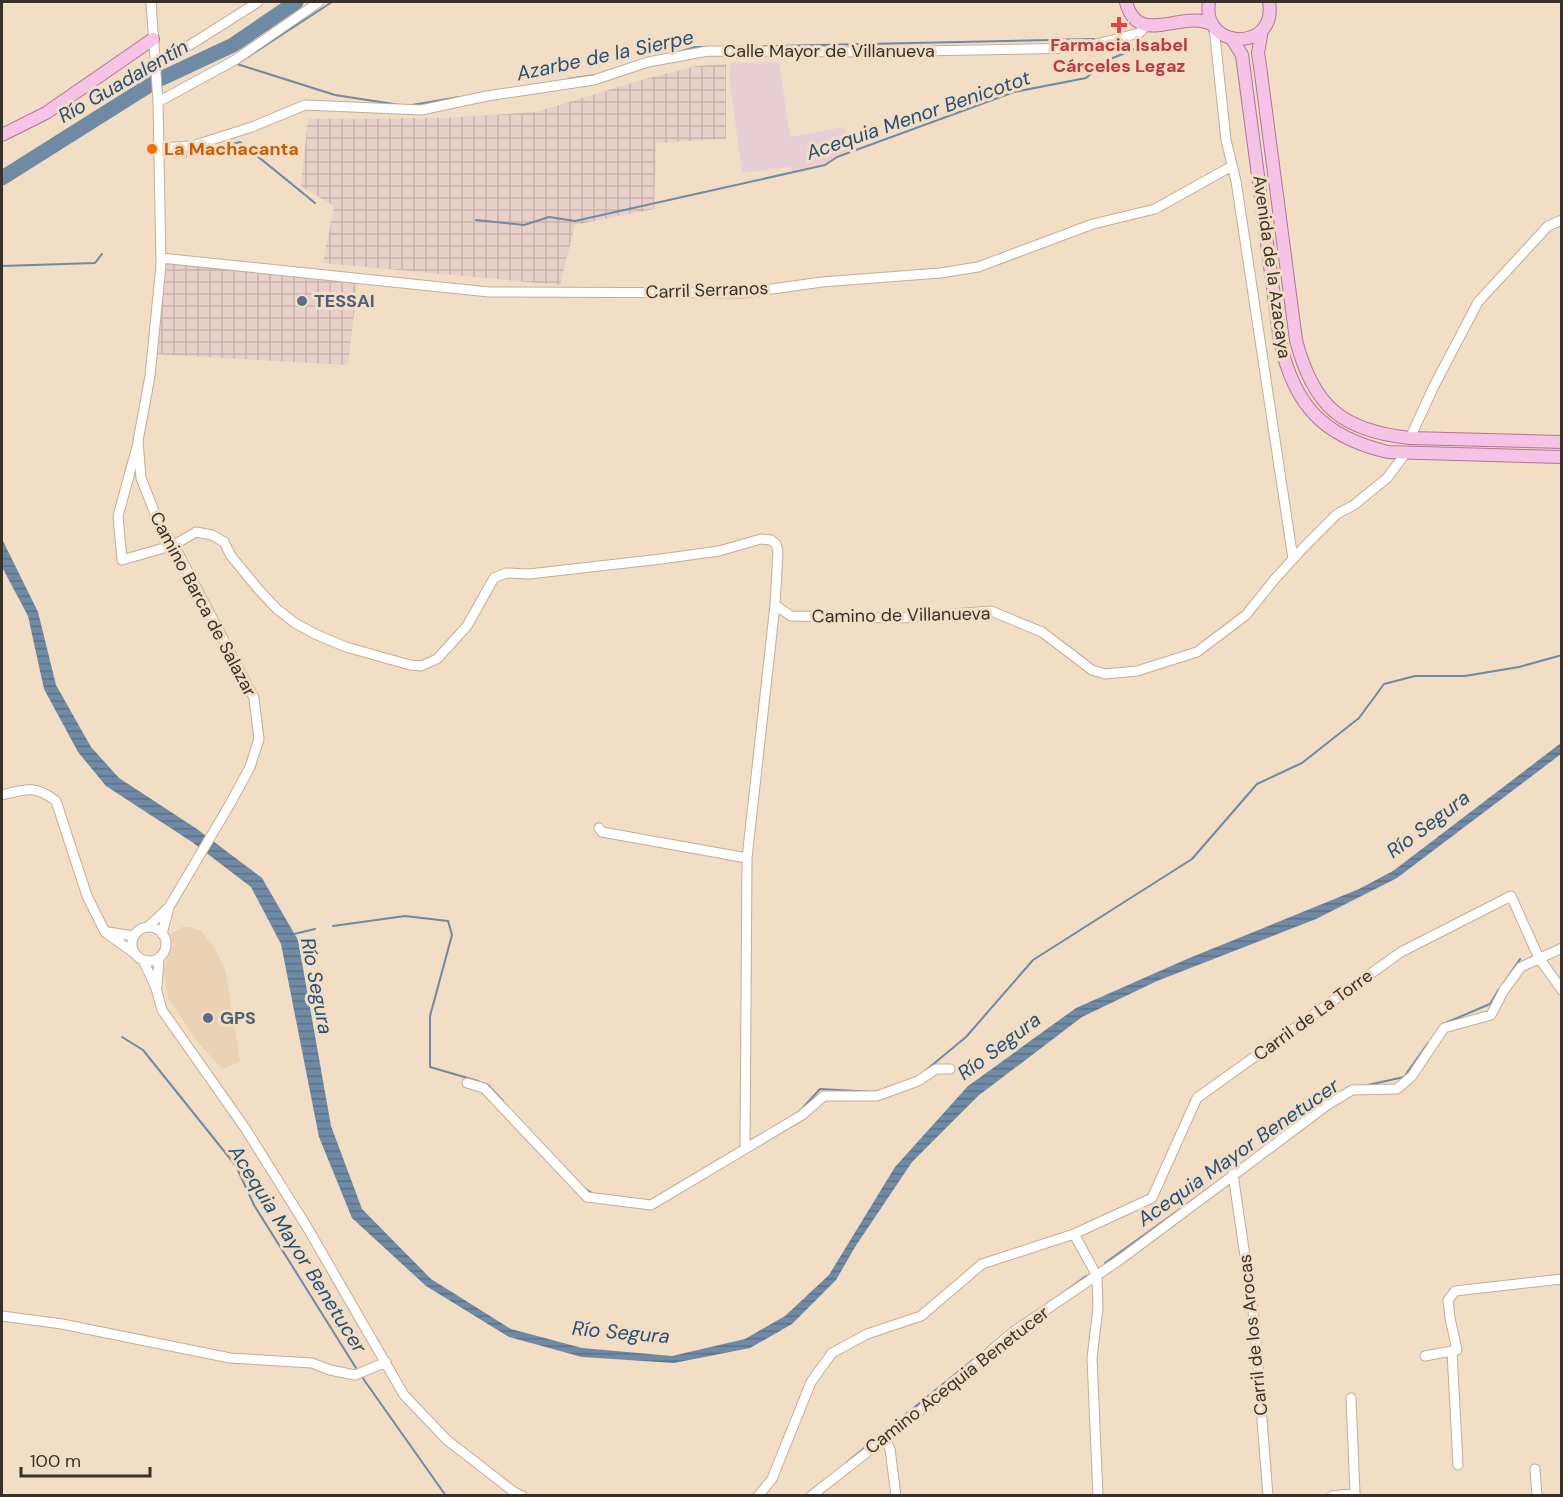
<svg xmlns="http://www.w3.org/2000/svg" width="1563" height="1497" font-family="'DM Sans',sans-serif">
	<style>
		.built { fill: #ecd2b5 }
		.industrial { fill: url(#industrial-grid) }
		.education { fill: #e9cfd5 }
		.water { fill: url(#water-rules) }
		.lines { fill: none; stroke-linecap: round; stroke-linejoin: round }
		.stream { stroke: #6f8aa5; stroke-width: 2 }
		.river { stroke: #6f8aa5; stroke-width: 15 }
		.minor-casing { stroke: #c2ae98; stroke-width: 11 }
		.major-casing { stroke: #af7698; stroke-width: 14 }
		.minor { stroke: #fff; stroke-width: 9 }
		.major { stroke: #f5c3e5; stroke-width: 12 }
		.health-dot { fill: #e0444e; stroke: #f2ddc5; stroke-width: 2 }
		.food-dot { fill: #e8710a; stroke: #f2ddc5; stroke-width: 2 }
		.service-dot { fill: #5c6f8a; stroke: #f2ddc5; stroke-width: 2 }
		.labels { text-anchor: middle; stroke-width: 6; stroke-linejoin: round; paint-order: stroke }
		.health-label { font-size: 18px; font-weight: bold; fill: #be3a42; stroke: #f2ddc5 }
		.street-label { font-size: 18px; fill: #393128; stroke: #f2ddc5 }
		.food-label { font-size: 18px; font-weight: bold; fill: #c56008; stroke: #f2ddc5; text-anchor: start }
		.service-label { font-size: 18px; font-weight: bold; fill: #4e5e75; stroke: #f2ddc5; text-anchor: start }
		.water-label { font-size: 20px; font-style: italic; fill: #245077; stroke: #f2ddc5 }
	</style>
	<defs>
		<pattern id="industrial-grid" width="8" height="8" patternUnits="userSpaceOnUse" patternTransform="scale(1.5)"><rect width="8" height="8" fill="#e9d0c9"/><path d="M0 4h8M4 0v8" fill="none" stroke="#c9b3ad"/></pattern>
		<pattern id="water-rules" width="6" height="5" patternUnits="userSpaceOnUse" patternTransform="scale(1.5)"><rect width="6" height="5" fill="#6f8aa5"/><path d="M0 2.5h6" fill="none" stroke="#5c7186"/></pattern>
	</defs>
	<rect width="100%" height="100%" fill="#f2ddc5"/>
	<path class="built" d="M182 927H190L201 931 215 948 226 973 240 1062 222 1069 196 1040 167 996 164 970 171 945V934Z"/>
	<path class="industrial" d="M726 64V139L656 143 654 209 575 225 560 285 323 263 334 206 301 186 308 119 446 118 536 112 645 79 696 66Z
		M161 258 358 279 348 365 152 354Z"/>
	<path class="education" d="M779 62 790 137 844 127 849 150 825 163 792 171 791 167 742 173 729 74 731 63Z"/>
	<path class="water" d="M2 539 38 612 56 685 91 747 119 778 197 829 262 878 298 940 331 1126 362 1209 431 1279 511 1329 582 1348 672 1356 745 1339 785 1316 829 1275 895 1167 968 1086 1076 1008 1187 959 1359 889 1393 871 1561 743V754L1397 878 1316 919 1157 981 1082 1017 978 1096 912 1162 855 1247 836 1280 792 1324 750 1348 674 1363 582 1357 509 1337 426 1286 352 1218 319 1137 281 944 251 887 192 842 106 786 78 752 44 689 28 616 2 567Z"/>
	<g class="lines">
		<path class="stream" d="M729 47 1094 39
			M679 52 695 47H706
			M237 64 335 95 400 105
			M237 64 332 2
			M568 79 595 75
			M412 105 459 97
			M175 157 191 155 240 142 315 203
			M476 220 524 225 549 217 575 221 825 165 837 157 1014 92 1086 78 1108 60 1149 43
			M2 266 95 263 102 254
			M333 926 405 916 448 921 452 935 430 1016V1067L478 1081
			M294 934 315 929
			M1503 984 1520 959
			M1443 1024 1490 1004 1499 989
			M122 1037 143 1050 236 1166 254 1205 356 1368
			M925 1071 966 1037 1033 960 1192 859 1257 784 1302 763 1359 718 1384 684 1415 676H1465L1519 667 1562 655
			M483 1083 488 1085 503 1101
			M1368 1085 1404 1077 1428 1043
			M799 1112 820 1089 874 1092 882 1090
			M584 1188 595 1195
			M1105 1263 1223 1178
			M1055 1299 1086 1276
			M362 1377 446 1496
			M847 1462 980 1354"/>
		<path class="river" d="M2 178 156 81 233 45 296 2"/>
		<g class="minor-casing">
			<path id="minor" d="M151 2 158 102 161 265 150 376 138 441 141 478 160 526 174 545 254 698 259 739 250 767 230 804 169 907 162 934
				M1214 27 1226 140 1236 181 1293 559
				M155 61 179 52 258 2
				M158 102 235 60 319 2
				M159 148 192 146 252 127 305 105 421 110 487 96 594 80 648 62 708 51 861 52 1081 48 1139 33 1147 25
				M161 258 489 292 743 293 822 282 940 273 978 267 1093 224 1155 209 1232 166
				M1410 438 1434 386 1478 302 1548 226 1562 220
				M138 443 118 516 122 560 174 545 196 532 212 535 224 542 231 556 259 590 277 609 295 623 315 634 346 647 410 665 421 666 437 659 467 626 494 578 506 573 529 574 661 559 719 551 761 539 771 540 776 544 778 551 775 605 791 616 900 618 991 611 1042 632 1092 670 1105 674 1137 671 1197 652 1246 615 1274 580 1304 547 1337 514 1354 505 1387 478 1406 453
				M2 795C26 789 35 785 56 801L87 896 105 932 134 953
				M599 828 602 832 747 858 775 605
				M148 927 169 907
				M132 944a17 17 0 1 1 34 0a17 17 0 1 1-34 0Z
				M108 932 134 936
				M143 960 156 988 162 1010 245 1128 307 1227 404 1395 447 1440 514 1492 522 1496
				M157 986 159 958
				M467 1083 484 1088 587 1197 651 1205 802 1115 824 1096H877L918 1081 936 1069H950
				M745 1149 747 858
				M1233 1174 1254 1318 1268 1496
				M1074 1234 1097 1276 1098 1308 1092 1358 1098 1496
				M2 1316 62 1324 230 1358 312 1363 330 1370 355 1375 386 1362
				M1452 1351 1458 1465
				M1425 1356 1457 1350 1450 1318 1448 1300 1455 1291 1562 1279
				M885 1438 890 1449 896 1496
				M1535 1469 1537 1496
				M758 1496 772 1479 811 1382 832 1353 867 1334 921 1316 982 1264 1074 1234 1152 1198 1197 1098 1401 952 1511 896 1539 958 1562 990
				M811 1496 929 1404 1013 1332 1121 1259 1326 1106 1352 1090 1397 1089 1412 1076 1444 1028 1491 1015 1504 990 1521 967 1562 948
				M1332 1496 1355 1493 1351 1398"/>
		</g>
		<g class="major-casing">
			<path id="major" d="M1126 2C1138 49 1183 8 1213 25
				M1209 2C1201 51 1278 52 1269 2
				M1262 30 1258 53 1260 66 1296 340C1313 406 1342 431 1410 438L1562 442
				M1232 39 1242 55 1280 341C1294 406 1324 437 1388 452L1562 457
				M2 135 46 113 153 39"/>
		</g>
		<use href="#minor" class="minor"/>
		<use href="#major" class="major"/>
	</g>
	<path class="health-dot" d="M1116 16h6v6h6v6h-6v6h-6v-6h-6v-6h6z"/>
	<circle class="food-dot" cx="152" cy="149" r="6"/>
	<g class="service-dot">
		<circle cx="302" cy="301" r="6"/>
		<circle cx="208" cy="1018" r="6"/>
	</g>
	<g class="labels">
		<g class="health-label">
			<text x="1119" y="51">Farmacia Isabel<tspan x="1119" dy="21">Cárceles Legaz</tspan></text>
		</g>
		<g class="street-label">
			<text x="829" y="57">Calle Mayor de Villanueva</text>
			<text transform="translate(1272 267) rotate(82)" y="6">Avenida de la Azacaya</text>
			<text transform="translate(707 290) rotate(-2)" y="6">Carril Serranos</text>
			<text transform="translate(203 604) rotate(62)" y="6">Camino Barca de Salazar</text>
			<text transform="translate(901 615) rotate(-1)" y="6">Camino de Villanueva</text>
			<text transform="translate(1313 1015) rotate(-36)" y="6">Carril de La Torre</text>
			<text transform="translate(1253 1335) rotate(-96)" y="6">Carril de los Arocas</text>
			<text transform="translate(957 1380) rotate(-38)" y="6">Camino Acequia Benetucer</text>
		</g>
		<g class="food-label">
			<text x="164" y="155">La Machacanta</text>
		</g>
		<g class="service-label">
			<text x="314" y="307">TESSAI</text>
			<text x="220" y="1024">GPS</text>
		</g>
		<g class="water-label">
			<text transform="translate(605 55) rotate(-12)" y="7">Azarbe de la Sierpe</text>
			<text transform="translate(123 81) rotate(-30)" y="7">Río Guadalentín</text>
			<text transform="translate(918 115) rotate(-19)" y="7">Acequia Menor Benicotot</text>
			<text transform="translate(1428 824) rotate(-37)" y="7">Río Segura</text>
			<text transform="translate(317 986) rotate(79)" y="7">Río Segura</text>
			<text transform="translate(999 1046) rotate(-37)" y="7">Río Segura</text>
			<text transform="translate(1238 1152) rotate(-35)" y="7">Acequia Mayor Benetucer</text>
			<text transform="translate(298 1249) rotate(58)" y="7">Acequia Mayor Benetucer</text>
			<text transform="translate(621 1332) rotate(5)" y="7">Río Segura</text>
		</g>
	</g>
	<rect width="1563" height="1497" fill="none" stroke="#393128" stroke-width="6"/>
	<path d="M21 1467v9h129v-9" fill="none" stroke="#393128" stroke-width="3"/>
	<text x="30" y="1467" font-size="18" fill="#393128" stroke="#f2ddc5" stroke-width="4.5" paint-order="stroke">100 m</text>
</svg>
